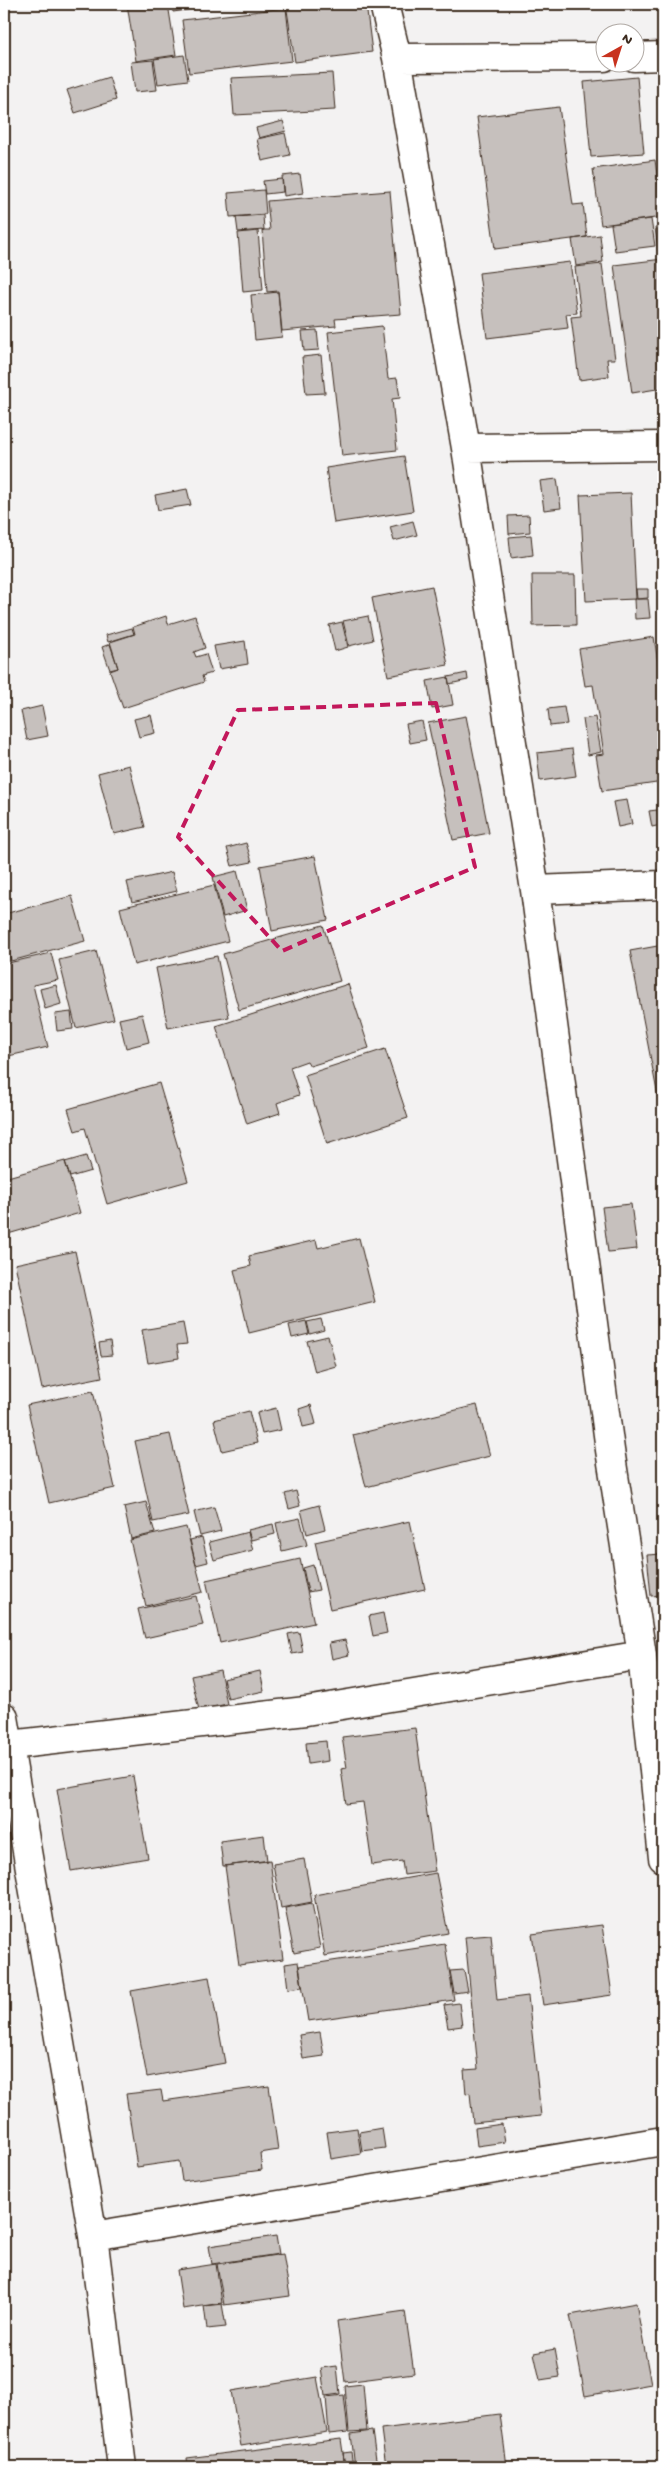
<svg xmlns="http://www.w3.org/2000/svg" width="667" height="2471" font-family="'Gochi Hand',sans-serif">
	<style>
		.building { fill: #c6c0bd; stroke: #3b2a1e }
		.lines { fill: none; stroke-linecap: round; stroke-linejoin: round }
		.street-casing { stroke: #3b2a1e; stroke-width: 31 }
		.street { stroke: #fff; stroke-width: 28 }
		.marked { fill: none; stroke: #c2185b; stroke-width: 4; stroke-dasharray: 10 6; stroke-linejoin: round }
	</style>
	<rect width="100%" height="100%" fill="#f3f2f2"/>
	<filter id="ink" filterUnits="userSpaceOnUse"><feTurbulence type="fractalNoise" baseFrequency=".02" numOctaves="2"/><feDisplacementMap in="SourceGraphic" scale="10" xChannelSelector="R" yChannelSelector="G"/><feConvolveMatrix kernelMatrix="1 2 1 2 8 2 1 2 1" color-interpolation-filters="sRGB"/></filter>
	<g filter="url(#ink)">
		<path class="building" d="M127 4H168L176 55 136 61Z
			M172 4H227L173 12Z
			M286 4H366L372 52 295 62Z
			M286 8 292 61 189 73 182 20Z
			M184 55 188 80 158 84 154 59Z
			M153 60 157 90 135 92 131 62Z
			M332 73 335 110 234 115 231 78Z
			M109 77 116 100 75 113 67 90Z
			M637 77 644 153 591 157 584 82Z
			M663 101V138L658 102Z
			M559 107 573 205 583 204 587 237 495 249 477 117Z
			M283 121 286 131 259 138 256 128Z
			M285 133 290 155 262 161 257 139Z
			M655 160 663 217 601 225 593 169Z
			M300 174 303 193 284 196 282 176Z
			M282 179 283 192 265 194 263 181Z
			M264 190 266 214 230 217 228 193Z
			M390 191 401 314 335 319 336 326 282 331 278 291 267 292 262 230H270L267 201Z
			M263 215 264 230 238 232 236 217Z
			M651 219 655 246 615 251 611 224Z
			M655 228H663V250H658Z
			M258 231 263 290 243 292 238 233Z
			M600 235 603 262 576 266 572 239Z
			M663 259V388L632 393 614 265Z
			M570 262 577 313 566 314 568 328 487 338 479 273Z
			M602 264 615 359H607L609 376 579 380 571 317 581 316 575 267Z
			M278 292 282 337 255 340 251 295Z
			M382 326 388 379 397 378 400 398 392 399 397 450 342 456 328 332Z
			M317 330 319 350 304 351 302 331Z
			M321 355 325 393 306 394 302 357Z
			M404 456 413 511 334 523 326 468Z
			M557 479 561 508 544 510 540 481Z
			M187 489 191 505 158 510 155 495Z
			M631 493 636 599 586 601 580 495Z
			M529 515 530 532 509 534 508 516Z
			M413 521 417 535 394 541 390 527Z
			M531 535 533 555 511 558 509 537Z
			M532 575H575L576 625 533 626Z
			M432 586 448 665 388 676 372 598Z
			M636 589H648V598L637 599Z
			M634 599H648L650 618 635 619Z
			M166 616 168 624 195 616 205 648 194 652 196 657 206 654 212 673 202 676 204 682 123 708 110 671 118 668 110 642 135 634 133 627Z
			M368 616 373 640 349 646 343 621Z
			M342 622 348 647 335 651 329 625Z
			M132 628 134 634 108 642 106 635Z
			M654 637 663 695V782L602 791 596 755 604 754 593 685 585 686 579 649Z
			M245 641 248 664 219 669 214 646Z
			M110 644 118 668 110 670 102 647Z
			M467 673 468 680 449 684 448 677Z
			M448 677 453 705 432 709 427 681Z
			M42 706 48 736 27 740 21 711Z
			M564 707 567 724 550 726 548 709Z
			M151 715 155 733 139 737 134 719Z
			M466 716 489 833 453 840 428 723Z
			M595 717 601 752 588 755 583 719Z
			M422 721 426 740 410 743 406 724Z
			M572 749 576 776 540 781 537 753Z
			M129 765 145 827 114 834 98 773Z
			M627 800 632 824 618 827 613 802Z
			M663 802V821L660 822 657 803Z
			M657 810 661 825 652 827 649 811Z
			M246 843 252 862 232 866 227 848Z
			M315 856 328 920 272 931 260 866Z
			M237 871 247 910 223 917 213 877Z
			M172 872 177 891 132 902 127 882Z
			M214 885 228 941 134 965 120 908Z
			M72 896 85 941 11 961 4 932V914Z
			M323 925 340 981 239 1010 223 954Z
			M663 945V1101L659 1102 630 951Z
			M96 951 114 1019 76 1028 59 960Z
			M51 953 58 980 33 985 48 1047 4 1057V964Z
			M217 956 229 1017 168 1028 156 968Z
			M348 984 369 1048 310 1066 307 1061 290 1067 299 1095 277 1103 280 1113 247 1124 216 1026Z
			M56 985 61 1004 45 1009 40 989Z
			M71 1012 73 1029 57 1031 55 1014Z
			M142 1014 149 1042 126 1048 119 1019Z
			M385 1049 408 1118 327 1144 305 1075Z
			M159 1083 188 1181 107 1204 85 1128 75 1131 68 1109Z
			M86 1156 91 1171 70 1177 65 1162Z
			M65 1161 80 1213 8 1234 4 1220V1178Z
			M631 1204 637 1249 608 1252 602 1207Z
			M359 1238 375 1302 249 1333 234 1270 251 1266 249 1256 316 1240 318 1248Z
			M75 1251 102 1377 42 1389 15 1264Z
			M321 1319 324 1330 310 1334 307 1322Z
			M306 1321 309 1334 292 1338 289 1325Z
			M183 1323 187 1344 177 1345 179 1358 148 1363 142 1330Z
			M328 1336 336 1366 315 1372 307 1341Z
			M110 1341 112 1355 101 1356 99 1343Z
			M93 1391 115 1488 49 1503 27 1405Z
			M311 1405 316 1424 303 1427 299 1409Z
			M477 1405 490 1456 366 1487 353 1435Z
			M276 1408 281 1430 262 1434 257 1413Z
			M249 1411 257 1443 222 1451 214 1420Z
			M170 1434 189 1515 153 1522 135 1441Z
			M296 1491 300 1506 289 1509 285 1494Z
			M146 1502 155 1533 131 1539 124 1507Z
			M319 1505 325 1529 307 1534 301 1510Z
			M214 1507 221 1531 200 1536 194 1512Z
			M300 1518 307 1545 282 1551 276 1523Z
			M410 1521 425 1589 330 1609 315 1542Z
			M273 1524 275 1534 251 1540 248 1530Z
			M186 1527 203 1592 146 1606 130 1540Z
			M248 1532 253 1550 214 1560 209 1542Z
			M202 1537 208 1562 196 1565 190 1540Z
			M663 1554V1600V1595L651 1596 647 1555Z
			M300 1559 314 1623 220 1643 206 1580Z
			M313 1565 319 1590 308 1592 303 1568Z
			M196 1596 203 1625 145 1638 138 1609Z
			M383 1613 387 1633 373 1636 369 1616Z
			M299 1632 303 1652 292 1654 288 1634Z
			M345 1640 349 1655 332 1659 329 1643Z
			M220 1670 227 1704 199 1710 191 1676Z
			M260 1671 264 1691 228 1699 223 1679Z
			M415 1728 435 1871 404 1875 402 1861 372 1865 363 1802 346 1804 341 1769 347 1768 342 1737Z
			M326 1741 328 1761 308 1764 306 1743Z
			M133 1776 148 1858 71 1871 57 1789Z
			M264 1835 267 1861 223 1866 220 1841Z
			M304 1859 312 1902 281 1908 273 1864Z
			M270 1860 283 1959 239 1965 225 1866Z
			M436 1873 448 1933 325 1956 314 1895Z
			M312 1903 320 1948 294 1953 285 1908Z
			M602 1925 612 1995 543 2005 532 1934Z
			M491 1935 497 2000 528 1996 541 2116 473 2123 470 2093 466 2094 464 2070 478 2069 465 1937Z
			M445 1944 454 2000 308 2021 299 1966Z
			M298 1962 302 1987 288 1989 285 1964Z
			M464 1970 468 1991 454 1993 450 1971Z
			M209 1977 225 2063 147 2077 131 1991Z
			M459 2003 462 2026 448 2028 444 2005Z
			M320 2032 324 2056 303 2059 299 2035Z
			M269 2086 278 2150 260 2153 262 2170 182 2181 179 2161 137 2167 126 2094 161 2090 163 2101Z
			M502 2124 505 2142 477 2146 475 2128Z
			M357 2128 361 2154 331 2159 327 2132Z
			M382 2128 385 2148 362 2151 359 2132Z
			M276 2236 279 2254 212 2264 209 2246Z
			M283 2254 290 2296 224 2305 217 2264Z
			M216 2264 222 2303 183 2309 177 2270Z
			M636 2303 651 2384 585 2396 570 2315Z
			M222 2304 226 2327 207 2329 204 2306Z
			M405 2311 414 2373 345 2382 337 2321Z
			M555 2349 560 2377 540 2380 534 2353Z
			M337 2366 340 2394 325 2396 321 2368Z
			M317 2377 327 2432 241 2446 231 2391Z
			M363 2384 367 2431 349 2432 345 2386Z
			M344 2395 348 2432 329 2434 326 2397Z
			M500 2414 507 2467H386L381 2429Z
			M372 2431 377 2467H355L351 2434Z
			M341 2439 345 2467H188L187 2458Z
			M351 2452 353 2467H345L343 2453Z"/>
		<g class="lines">
			<g class="street-casing">
				<path id="street" d="M384 4 397 58 466 448 535 890 610 1450 642 1655 663 1858
					M634 57 663 56
					M397 58 604 57
					M466 448 663 446
					M535 890 663 885
					M4 1717 93 2236 122 2467
					M10 1745 306 1711 642 1655
					M93 2236 663 2141"/>
			</g>
			<use href="#street" class="street"/>
		</g>
	</g>
	<path class="marked" d="M436 703 475 867 282 951 178 837 238 710Z"/>
	<rect width="667" height="2471" fill="none" stroke="#fff" stroke-width="20"/>
	<rect x="10" y="10" width="647" height="2451" fill="none" stroke="#3b2a1e" stroke-width="2" filter="url(#ink)"/>
	<g transform="translate(620 48) rotate(39)"><circle r="24" fill="#ffffff" stroke="#b1aaa5"/>
	<path d="M0-4L9 19L0 12L-9 19Z" fill="#c8321e"/>
	<text y="-8" font-size="14" font-weight="bold" text-anchor="middle" fill="#3b2a1e">N</text>
	</g>
</svg>
